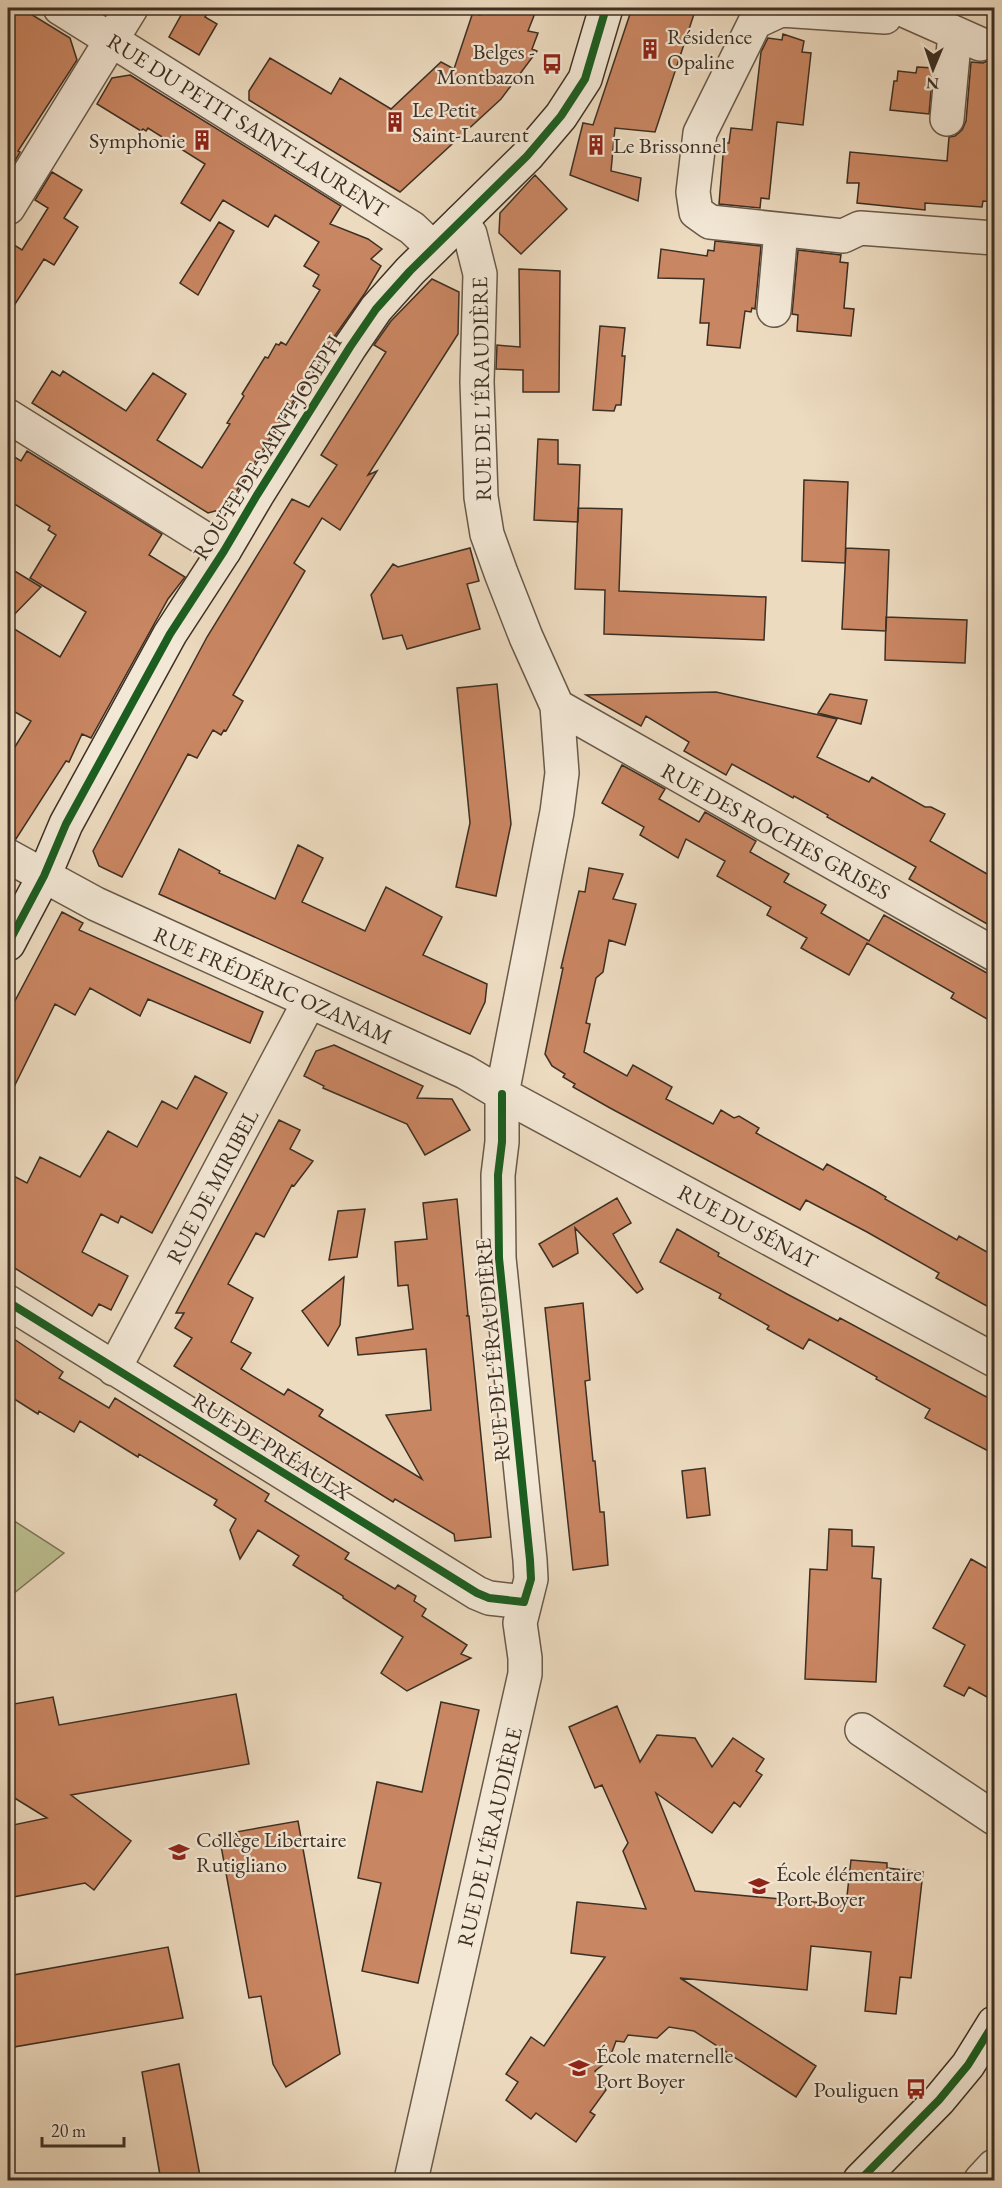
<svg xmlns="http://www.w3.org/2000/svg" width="1002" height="2188" font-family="'EB Garamond',serif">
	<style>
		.green { fill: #bcbf90; stroke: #7c775a; stroke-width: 1.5 }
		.building { fill: #c98662; stroke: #3d2f23; stroke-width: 1.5 }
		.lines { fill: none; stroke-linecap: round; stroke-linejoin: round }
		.street-casing { stroke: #695a4a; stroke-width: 36 }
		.secondary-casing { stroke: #3d2f23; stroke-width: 36 }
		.street { stroke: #f3e8d6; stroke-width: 33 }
		.secondary { stroke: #f3e8d6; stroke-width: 33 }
		.cycleway-casing { stroke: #f3e8d6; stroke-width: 11 }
		.cycleway { stroke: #1b5e20; stroke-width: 8 }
		.labels { text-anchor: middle; stroke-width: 4.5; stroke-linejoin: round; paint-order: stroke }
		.poi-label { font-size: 22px; fill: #3d2f23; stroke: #f3e8d6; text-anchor: start }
		.street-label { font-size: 22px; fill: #3d2f23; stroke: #f3e8d6 }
	</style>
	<rect width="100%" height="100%" fill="#eddbc0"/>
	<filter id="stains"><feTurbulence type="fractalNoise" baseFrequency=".00333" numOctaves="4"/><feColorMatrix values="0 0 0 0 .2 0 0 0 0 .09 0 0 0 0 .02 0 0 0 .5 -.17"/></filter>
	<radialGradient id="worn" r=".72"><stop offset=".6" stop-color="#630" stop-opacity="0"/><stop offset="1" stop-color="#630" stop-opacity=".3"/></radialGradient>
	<path class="green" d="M8 1517 64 1553 8 1598Z"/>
	<path class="building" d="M8 8H21L70 38 77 60 18 151 20 152 8 173Z
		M185 8H211L205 17 217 24 199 55 169 37Z
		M483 8H537L528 31 538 33 532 49 537 51 501 99 400 192 249 100V91L270 58 331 94 340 78 391 109 441 62 454 69 473 12 480 15Z
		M632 8H696L655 132 615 128 611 171 641 178 638 201 570 175 583 123 593 125Z
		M783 34 804 41 802 52 811 53 803 125 777 122 769 199 761 198 760 208 719 204 724 143H729L731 128 752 130 761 52 768 38 782 40Z
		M994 55V202L983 201 982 207 925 203V210L857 203 859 183H847L850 152 947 161 949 137 955 136 962 130 966 121 971 62 983 63 991 59Z
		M917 67 933 68 929 114 890 110 894 81H897L898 71 916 73Z
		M130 75 341 206 330 224 368 239 382 249 371 259 381 266 365 293 334 337 226 508 208 513 32 403 52 371 60 376 63 371 126 411 153 373 186 394 157 440 202 468 230 424 227 423 244 396 242 394 265 357 268 358 276 344 279 345 281 342 286 345 320 290 313 286 319 275 304 266 319 242 275 215 268 227 223 200 210 221 181 203 205 164 148 128 146 131 143 129 141 131 97 104 112 78Z
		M52 172 82 190 64 218 78 227 54 265 44 259 8 315V241L22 250 48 208 35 200Z
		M535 175 567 209 521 254 499 233 500 213Z
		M219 222 234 231 198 295 180 283Z
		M715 241 761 246 755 309 752 308 751 312 745 311 740 348 707 345 709 323H700L704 279 658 278 661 249 707 256 708 250 714 251Z
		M798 250 841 255 840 262 848 263 844 308 854 309 851 336 797 331 798 315 792 314Z
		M519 269 560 271 559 392H523V370L496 369 497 345 520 347Z
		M432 279 459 292 458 334 368 475 377 471 340 530 322 518 294 563 305 571 233 695 243 701 226 731 224 730 221 735 213 730 197 758 188 754 122 877 99 866 93 851 207 637 292 499 309 507 337 465 321 455 386 352 374 345 391 321Z
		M600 326 625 328 622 356H625L621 405H616L614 411 593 410Z
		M538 439 558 440V464L580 465 578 522 534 520Z
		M27 451 162 534 149 555 185 577 168 599 91 738 82 734 69 762 66 761 16 839 8 837V758L31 721 8 708V625L60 657 86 612 30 578 56 535 48 530 50 526 8 500V453L21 461Z
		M804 480 848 482 845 563 802 561Z
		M578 508 622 509 619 591 766 597 764 640 604 634 605 590 575 589Z
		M470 548 479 581 467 584 480 629 407 649 402 635 383 639 371 595 393 564 398 567Z
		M846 548 889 550 886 631 842 629Z
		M8 567 41 587 8 621Z
		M886 617 967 620 965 663 885 660Z
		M497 684 511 824 496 896 456 887 470 823 457 688Z
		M716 692 837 719 817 757 869 782 872 777 925 807H931L945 814 930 841 994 878V928L909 879 916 867 827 817 828 815 794 796 793 798 732 764 726 775 684 751 689 742 646 716 641 726 586 695Z
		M830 694 867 700 861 724 818 713Z
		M622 765 665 789 659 799 699 822 705 812 756 841 750 852 789 874 784 882 826 905 821 913 869 941 884 915 994 977V1023L951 998 954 993 867 943 849 975 801 948 807 938 767 915 771 907 717 876 725 861 686 839 678 858 640 835 644 827 602 803Z
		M298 845 323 858 302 902 365 931 386 887 442 917 423 955 487 984 485 1002 470 1034 159 894 179 849 220 871 219 873 275 899Z
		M589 868 623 874 613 899 636 904 625 945 609 940 603 972 596 978 586 1023 590 1024 584 1052 627 1076 633 1065 672 1087 666 1099 713 1124 721 1110 734 1118 739 1116 759 1128 756 1133 823 1170 827 1164 876 1191 886 1197 885 1199 957 1240 959 1236 994 1256V1310L936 1278 939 1273 867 1232 806 1200 800 1210 610 1108 573 1087 575 1084 563 1077 565 1074 552 1066 545 1054 563 968H561L579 891 585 892Z
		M62 912 83 923 79 930 263 1012 250 1043 148 999 140 1016 90 988 75 1015 55 1004 8 1099V1014Z
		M334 1045 423 1086 417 1098 452 1099 470 1130 425 1155 407 1124 323 1088 324 1086 304 1076 316 1051Z
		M195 1076 227 1093 152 1233 121 1216 118 1223 101 1214 82 1252 128 1276 111 1310 99 1304 92 1316 8 1264V1173L27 1183 40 1157 80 1177 108 1131 137 1147 162 1101 177 1109Z
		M279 1120 300 1130 290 1149 313 1161 294 1186 292 1185 264 1237 256 1233 228 1284 253 1298 231 1342 251 1353 241 1369 284 1395 288 1389 323 1410 319 1416 422 1479 386 1415 431 1410 426 1349 358 1355 356 1338 413 1329 408 1285 398 1286 395 1242 427 1239 423 1203 457 1199 468 1315 466 1316H469L491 1537 455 1541 454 1534 395 1499 393 1502 174 1366 192 1338 175 1328 184 1313H176Z
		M617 1198 631 1223 613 1234 643 1289 637 1293 575 1228 578 1253 553 1267 539 1244Z
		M365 1209 357 1257 329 1260 338 1211Z
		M677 1229 719 1253 718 1256 787 1294 838 1321 840 1318 994 1401V1454L925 1418 930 1409 876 1379 877 1377 809 1339 803 1349 767 1329 769 1326 719 1298 721 1294 660 1262Z
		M344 1277 340 1325 328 1346 302 1311Z
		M583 1303 590 1380 585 1381 593 1461H595L600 1512H604L608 1565 573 1570 545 1308Z
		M8 1335 63 1372 59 1378 109 1408 115 1398 269 1494 265 1501 349 1553 345 1559 395 1589 398 1585 416 1596 414 1601 426 1609 422 1616 467 1645 461 1654 471 1658 407 1691 381 1673 403 1637 343 1598V1596L293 1565 299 1556 258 1530 240 1559 230 1530 236 1519 214 1505 217 1500 139 1454 138 1457 80 1421 74 1432 39 1411 38 1414 8 1395Z
		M705 1468 710 1515 687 1518 682 1471Z
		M829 1529 852 1530V1546L874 1547 872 1578 881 1579 876 1682 805 1679 810 1569 827 1570Z
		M971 1559 994 1572V1701L969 1687 964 1696 944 1686 965 1645 933 1628Z
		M236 1694 249 1764 71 1795 131 1841 94 1890 85 1883 8 1898V1826L47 1818 8 1794V1739L11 1734 8 1705 53 1697 59 1725Z
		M441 1702 479 1710 418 1983 362 1971 381 1883 358 1878 377 1782 422 1792Z
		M617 1706 640 1762 657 1735 695 1738 712 1767 733 1738 764 1759 756 1771 762 1775 740 1807 734 1802 712 1833 656 1793 695 1891 846 1905 851 1860 887 1863V1868L923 1872 911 1978 900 1977 896 2014 865 2011 871 1952 811 1946 807 1990 680 1978 816 2066 796 2097 694 2031 669 2027 657 2038 628 2035 624 2042 616 2041 609 2060 595 2071 606 2090 590 2112 595 2115 576 2142 536 2113 531 2119 506 2100 518 2082 506 2074 531 2037 544 2046 605 1957 571 1953 577 1902 646 1909 623 1851 628 1843 602 1785 595 1788 569 1727Z
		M298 1821 340 2054 286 2087 273 2064 261 1996 249 1998 219 1835Z
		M168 1947 183 2018 8 2048V1976Z
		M179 2064 201 2181H161L142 2072Z"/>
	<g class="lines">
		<g class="street-casing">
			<path id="street" d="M60 8 412 228 433 248
				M890 8 885 17 781 10 755 22 700 133 693 192 696 212 710 222 843 236 860 228 994 238
				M899 8 980 44
				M947 119 955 33
				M8 208 131 8
				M774 310 781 230
				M8 416 224 551
				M557 706 994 954
				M8 856 96 904 465 1072 502 1094 994 1360
				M8 1302 477 1593 489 1598 524 1602
				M114 1369 309 1002
				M862 1730 994 1818
				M411 2180 525 1674V1658L520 1623 531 1579 530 1560 499 1258 498 1175 502 1142V1094L557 812 562 773 557 706 526 637 501 573 487 534 481 497 477 382 480 274 470 234 461 221
				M981 2180 994 2166"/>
		</g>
		<g class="secondary-casing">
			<path id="secondary" d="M8 944 44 876 66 824 170 634 224 551 257 495 350 347 376 309 410 271 527 156 561 116 585 79 606 8
				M860 2180 939 2100 968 2065 994 2023"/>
		</g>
		<use href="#street" class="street"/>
		<use href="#secondary" class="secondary"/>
		<g class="cycleway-casing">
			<path id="cycleway" d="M8 944 44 876 66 824 170 634 224 551 257 495 350 347 376 309 410 271 527 156 561 116 585 79 606 8
				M8 1302 477 1593 489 1598 524 1602 531 1579 530 1560 499 1258 498 1175 502 1142V1094
				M860 2180 939 2100 968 2065 994 2023"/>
		</g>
		<use href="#cycleway" class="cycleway"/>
	</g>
	<defs>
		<g id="building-bare" transform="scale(1.62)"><path d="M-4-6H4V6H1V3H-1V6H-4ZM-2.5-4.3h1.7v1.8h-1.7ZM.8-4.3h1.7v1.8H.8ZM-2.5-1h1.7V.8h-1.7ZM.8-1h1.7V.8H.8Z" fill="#8f2418" stroke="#f3e8d6" stroke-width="2.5" paint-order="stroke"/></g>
		<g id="bus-bare" transform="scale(1.62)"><path d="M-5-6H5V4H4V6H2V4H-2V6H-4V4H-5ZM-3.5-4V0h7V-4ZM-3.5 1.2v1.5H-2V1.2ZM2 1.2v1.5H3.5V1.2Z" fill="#8f2418" stroke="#f3e8d6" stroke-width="2.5" paint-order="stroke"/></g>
		<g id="school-bare" transform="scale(1.62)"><path d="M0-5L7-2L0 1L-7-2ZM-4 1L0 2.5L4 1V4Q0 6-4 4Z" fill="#8f2418" stroke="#f3e8d6" stroke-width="2.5" paint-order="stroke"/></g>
	</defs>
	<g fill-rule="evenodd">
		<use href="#building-bare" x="650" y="49"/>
		<use href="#bus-bare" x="552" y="64"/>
		<use href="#building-bare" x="395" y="122"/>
		<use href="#building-bare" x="202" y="140"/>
		<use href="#building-bare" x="596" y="145"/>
		<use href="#school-bare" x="179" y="1852"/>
		<use href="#school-bare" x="759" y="1886"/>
		<use href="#school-bare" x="579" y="2068"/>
		<use href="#bus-bare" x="916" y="2089"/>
	</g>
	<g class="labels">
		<g class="poi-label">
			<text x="667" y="44">Résidence<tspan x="667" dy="25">Opaline</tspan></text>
			<text x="535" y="59" text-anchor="end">Belges -<tspan x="535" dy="25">Montbazon</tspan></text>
			<text x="412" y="117">Le Petit<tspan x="412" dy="25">Saint-Laurent</tspan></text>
			<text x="185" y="148" text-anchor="end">Symphonie</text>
			<text x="613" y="153">Le Brissonnel</text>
			<text x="196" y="1847">Collège Libertaire<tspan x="196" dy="25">Rutigliano</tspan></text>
			<text x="776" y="1881">École élémentaire<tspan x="776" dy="25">Port Boyer</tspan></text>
			<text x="596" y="2063">École maternelle<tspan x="596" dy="25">Port Boyer</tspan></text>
			<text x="899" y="2097" text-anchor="end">Pouliguen</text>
		</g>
		<g class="street-label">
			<text transform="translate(248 125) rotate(32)" y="8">RUE DU PETIT SAINT-LAURENT</text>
			<text transform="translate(481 389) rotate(-91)" y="8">RUE DE L'ÉRAUDIÈRE</text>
			<text transform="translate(267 447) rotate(-58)" y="8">ROUTE DE SAINT-JOSEPH</text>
			<text transform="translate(776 831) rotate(29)" y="8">RUE DES ROCHES GRISES</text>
			<text transform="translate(273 985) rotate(24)" y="8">RUE FRÉDÉRIC OZANAM</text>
			<text transform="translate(212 1186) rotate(-62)" y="8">RUE DE MIRIBEL</text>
			<text transform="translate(748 1226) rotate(28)" y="8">RUE DU SÉNAT</text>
			<text transform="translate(492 1350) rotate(-95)" y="8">RUE DE L'ÉRAUDIÈRE</text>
			<text transform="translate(272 1446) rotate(32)" y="8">RUE DE PRÉAULX</text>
			<text transform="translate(489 1837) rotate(-77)" y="8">RUE DE L'ÉRAUDIÈRE</text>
		</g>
	</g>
	<rect width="1002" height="2188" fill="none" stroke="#eddbc0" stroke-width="30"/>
	<rect x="9" y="9" width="984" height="2170" fill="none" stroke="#3d2f23" stroke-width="3"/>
	<rect x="15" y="15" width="972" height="2158" fill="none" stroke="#3d2f23" stroke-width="1.5"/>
	<g transform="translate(933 69) rotate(182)" stroke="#f3e8d6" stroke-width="4.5" paint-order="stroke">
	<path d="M0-4.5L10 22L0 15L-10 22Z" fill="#3d2f23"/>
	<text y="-9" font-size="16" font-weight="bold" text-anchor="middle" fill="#3d2f23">N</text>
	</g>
	<path d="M42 2137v9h82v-9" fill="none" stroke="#3d2f23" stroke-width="3"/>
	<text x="51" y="2137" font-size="18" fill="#3d2f23" stroke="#f3e8d6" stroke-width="4.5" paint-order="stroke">20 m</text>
	<rect width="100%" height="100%" filter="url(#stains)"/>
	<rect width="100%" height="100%" fill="url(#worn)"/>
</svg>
